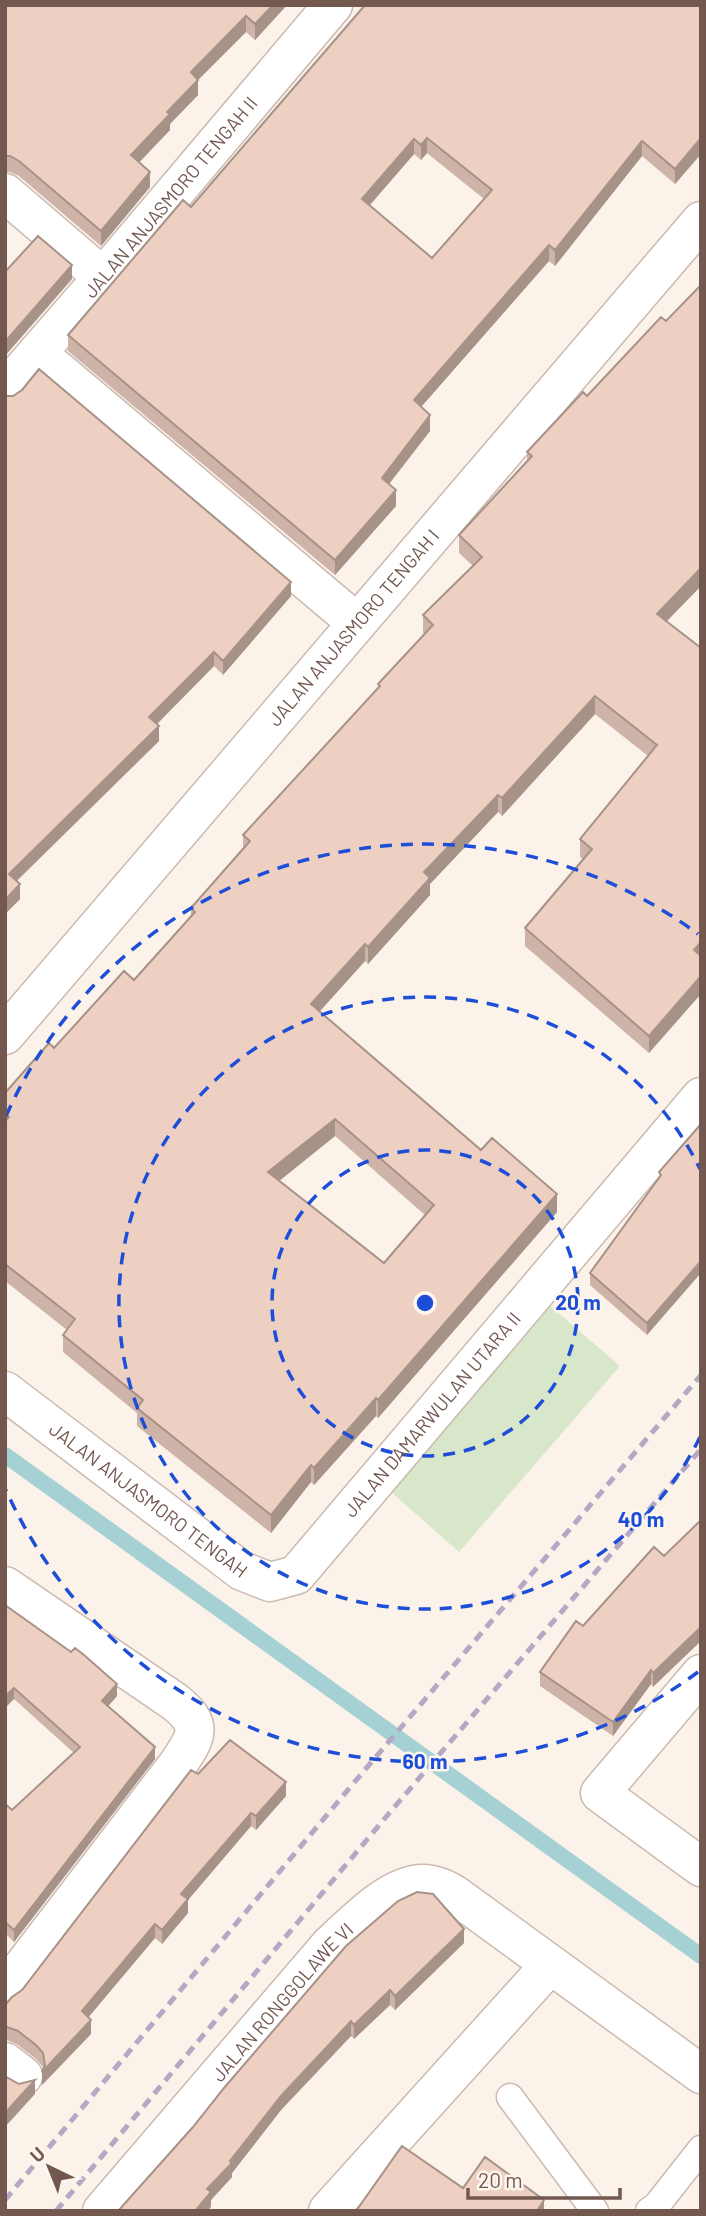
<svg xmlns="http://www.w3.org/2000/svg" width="706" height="2216" font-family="Barlow,sans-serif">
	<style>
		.green { fill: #d8e7c9 }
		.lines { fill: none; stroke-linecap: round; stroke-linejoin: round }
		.stream { stroke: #a6d1d4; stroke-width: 16 }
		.lane-casing { stroke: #ccb9b0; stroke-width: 29 }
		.street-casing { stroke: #ccb9b0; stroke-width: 41 }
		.lane { stroke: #fff; stroke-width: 26 }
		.street { stroke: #fff; stroke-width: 38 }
		.rail { stroke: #b4a8c4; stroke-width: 5; stroke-dasharray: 10 7; stroke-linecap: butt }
		.wall { fill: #cdb3a8; fill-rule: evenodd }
		.shaded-wall { fill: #a79288 }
		.building { fill: #eed0c3; stroke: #a79288; stroke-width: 2; fill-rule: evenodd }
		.ring { fill: none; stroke: #1d4ed8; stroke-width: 3.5; stroke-dasharray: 12 9 }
		.labels { text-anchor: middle; stroke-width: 5; stroke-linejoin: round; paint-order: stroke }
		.street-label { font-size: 19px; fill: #73584f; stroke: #fdf6ef }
		.centre { fill: #1d4ed8; stroke: #fdf6ef; stroke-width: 3.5 }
		.ring-label { font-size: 21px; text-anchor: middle; font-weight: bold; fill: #1d4ed8; stroke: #fdf6ef; stroke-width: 5; stroke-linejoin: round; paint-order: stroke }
	</style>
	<rect width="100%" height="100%" fill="#fbf2e9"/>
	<path class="green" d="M549 1305 620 1366 459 1552 389 1490Z"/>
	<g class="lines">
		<path class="stream" d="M5 1455 701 1956"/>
		<g class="lane-casing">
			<path id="lane" d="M510 2097 595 2211
				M649 2211 657 2205 701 2149"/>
		</g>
		<g class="street-casing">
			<g id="street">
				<path d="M5 193 103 277"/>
				<path d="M37 353 357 623"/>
				<path id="s1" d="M5 390 103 277 333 5"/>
				<path id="s2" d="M5 1035 701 221"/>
				<path id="s3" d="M5 1391 242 1571 270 1582 296 1575 701 1097"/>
				<path d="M5 1586 175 1702C204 1725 197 1736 178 1764L5 1990"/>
				<path d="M701 1674 600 1793 701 1867"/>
				<path d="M5 2062 23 2076"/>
				<path id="s4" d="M102 2211 330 1945C353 1924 392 1882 425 1884 437 1885 445 1889 455 1895L701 2074"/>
				<path d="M328 2211 550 1965"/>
			</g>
		</g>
		<use href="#lane" class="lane"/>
		<use href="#street" class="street"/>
		<path class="rail" d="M5 2200 352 1785 701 1375
			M56 2211 391 1811 701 1449"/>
	</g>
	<path class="wall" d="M5 5H287L255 40 246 32 198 80V95L170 124V130L139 162 150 187 101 246 19 176 10 172H5Z
		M701 5V154L675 184 642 156 555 266 549 261 421 407 430 431 389 484 396 506 335 575 68 351V335L191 207ZM427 153 484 199 432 258 370 205 414 154 421 160Z
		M5 396 291 596 223 675 214 666 157 724 159 741 17 881 20 899 5 914Z
		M527 452 701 586 667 621 649 1053 525 946V928L583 859 580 857V839L648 756 595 714 502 816 498 812 430 884V895L368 964 365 961 320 1011 481 1150 557 1212 378 1418 376 1416 314 1485 311 1482 271 1533 137 1426V1413L63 1352V1335L67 1330 5 1281V1093L54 1048 134 980 191 917V908L243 848V835L378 689V684L425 634 423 633V615L473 566 459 553V535L527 462ZM335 1136 425 1215 384 1263 279 1181Z
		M701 1124 647 1335 590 1285V1273L659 1178V1172Z
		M654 1547 653 1687 651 1684 613 1736 540 1686V1672Z
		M5 1605 117 1696 108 1706 155 1759 14 1942 5 1933V1804L12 1810 74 1753 14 1699Z
		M198 1774 286 1796 256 1830 251 1826 188 1900V1913L162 1944 155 1938 88 2017 91 2034 42 2085 43 2067 36 2059 18 2045 7 2040 5 2041V2005L22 1990Z
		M464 1943 395 2010 390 2005 354 2039 351 2036 281 2110 232 2173V2177L211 2200V2207L193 2127 224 2088Z"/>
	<path class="shaded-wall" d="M273 5H287L255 40V24Z
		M246 16V32L198 80V95L170 124V130L131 171V155L167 112 191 72Z
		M427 138V153L421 160V145Z
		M701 138V154L675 184V169Z
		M414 139V154L362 214V199Z
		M642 141V156L555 266V250Z
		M150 172V187L101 246V231Z
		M549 245V261L414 415V400Z
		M72 265V279L5 356V342Z
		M430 415V431L382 493V478Z
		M396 490V506L335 575V560Z
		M701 568V586L657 631V614Z
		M291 582V596L223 675V661Z
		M214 652V666L149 732V717Z
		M595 696V714L502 816V798Z
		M159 726V741L9 888V874Z
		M498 795V812L430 884V895L368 964V947L424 872Z
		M20 884V899L5 914V900Z
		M701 942V960L694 950Z
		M365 944V961L311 1021V1004Z
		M701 976V994L649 1053V1036Z
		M335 1119V1136L268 1190V1172Z
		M557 1194V1212L378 1418V1400Z
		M701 1261 700 1274 647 1335V1323Z
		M376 1398V1416L314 1485V1468Z
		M311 1465V1482L271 1533V1515Z
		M701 1627V1641L653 1687V1673Z
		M651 1670V1684L613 1736V1722Z
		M117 1684V1696L102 1713V1701Z
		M14 1688V1699L5 1708V1696Z
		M155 1747V1759L14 1942V1930Z
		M286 1782V1796L256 1830V1816Z
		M251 1813V1826L188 1900V1913L162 1944V1930L181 1894Z
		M155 1924V1938L82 2025V2011Z
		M464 1929V1943L395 2010V1996Z
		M390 1990V2005L354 2039V2025Z
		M91 2020V2034L42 2085V2072Z
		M351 2021V2036L281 2110 232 2173V2177L211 2200V2207L207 2211H195L207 2189 281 2096Z
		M35 2080V2094L5 2127V2113Z
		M544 2200V2211H537Z"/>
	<path class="building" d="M5 5H273L255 24 246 16 191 72 198 80 167 112 170 114 131 155 150 172 101 231 19 161 10 156H5Z
		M365 5H701V138L675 169 642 141 555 250 549 245 414 400 430 415 382 478 396 490 335 560 68 335 183 200 191 207ZM427 138 492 190 432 258 362 199 414 139 421 145Z
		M38 236 72 265 5 342V272Z
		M701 285V568L657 614 701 648V942L694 950 701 956V976L649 1036 525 928 592 849 580 839 657 745 595 696 502 798 498 795 424 872 430 878 368 947 365 944 311 1004 481 1150 492 1138 557 1194 378 1400 376 1398 314 1468 311 1465 271 1515 137 1408 143 1400 63 1335 75 1319 5 1264V1121L9 1117 5 1114V1093L49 1043 54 1048 124 971 134 980 195 912 191 908 250 841 243 835 380 686 378 684 433 625 423 615 482 557 459 535 532 456 527 452 583 392 587 396 661 317 666 321ZM335 1119 434 1205 384 1263 268 1172Z
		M39 369 291 582 223 661 214 652 149 717 159 726 9 874 20 884 5 900V396H13L22 390Z
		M701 1124V1261L647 1323 590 1273 661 1175 659 1172Z
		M701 1520V1627L653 1673 651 1670 613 1722 540 1672 576 1621 583 1626 654 1547 664 1556Z
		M5 1605 71 1652 75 1648 84 1655 117 1684 102 1701 155 1747 14 1930 5 1922V1804L12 1810 80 1747 14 1688 5 1696Z
		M230 1740 286 1782 256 1816 251 1813 181 1894 188 1899 162 1930 155 1924 82 2011 91 2020 42 2072 45 2065 43 2053 36 2045 18 2031 7 2027H5V2005L12 1997 22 1990 191 1770 198 1774Z
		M417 1892 433 1894 464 1929 395 1996 390 1990 354 2025 351 2021 281 2096 230 2161 232 2163 207 2189 211 2192 195 2211H118L193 2127 224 2088 346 1946 398 1901Z
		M5 2076 10 2079 19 2084 35 2080 5 2113Z
		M402 2146 463 2188 485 2157 544 2200 537 2211H356Z"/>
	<g class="ring">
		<circle cx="425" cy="1303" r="153"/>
		<path d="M700 1437A306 306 0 1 1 700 1169"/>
		<path d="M698 1672A459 459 0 0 1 6 1490M6 1116A459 459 0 0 1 698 934"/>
	</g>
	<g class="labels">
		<g class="street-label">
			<text dy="7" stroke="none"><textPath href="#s1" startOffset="254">JALAN ANJASMORO TENGAH II</textPath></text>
			<text dy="7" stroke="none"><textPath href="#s2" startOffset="536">JALAN ANJASMORO TENGAH I</textPath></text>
			<text dy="7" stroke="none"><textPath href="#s3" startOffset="565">JALAN DAMARWULAN UTARA II</textPath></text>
			<text dy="7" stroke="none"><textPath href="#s3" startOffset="180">JALAN ANJASMORO TENGAH</textPath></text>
			<text dy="7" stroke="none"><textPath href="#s4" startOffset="276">JALAN RONGGOLAWE VI</textPath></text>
		</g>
	</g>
	<circle cx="425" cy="1303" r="10" class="centre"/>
	<g class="ring-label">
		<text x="578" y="1310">20 m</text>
		<text x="641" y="1527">40 m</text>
		<text x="425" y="1769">60 m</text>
	</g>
	<rect width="706" height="2216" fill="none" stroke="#73584f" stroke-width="14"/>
	<g transform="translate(49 2167) rotate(317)" stroke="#fdf6ef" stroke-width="5" paint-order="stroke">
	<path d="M0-5L12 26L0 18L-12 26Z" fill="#73584f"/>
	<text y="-10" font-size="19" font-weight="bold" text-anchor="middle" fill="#73584f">U</text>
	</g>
	<path d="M468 2188v10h152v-10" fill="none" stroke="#73584f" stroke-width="3.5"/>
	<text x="478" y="2188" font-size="21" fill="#73584f" stroke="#fdf6ef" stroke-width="5" paint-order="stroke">20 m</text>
</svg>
